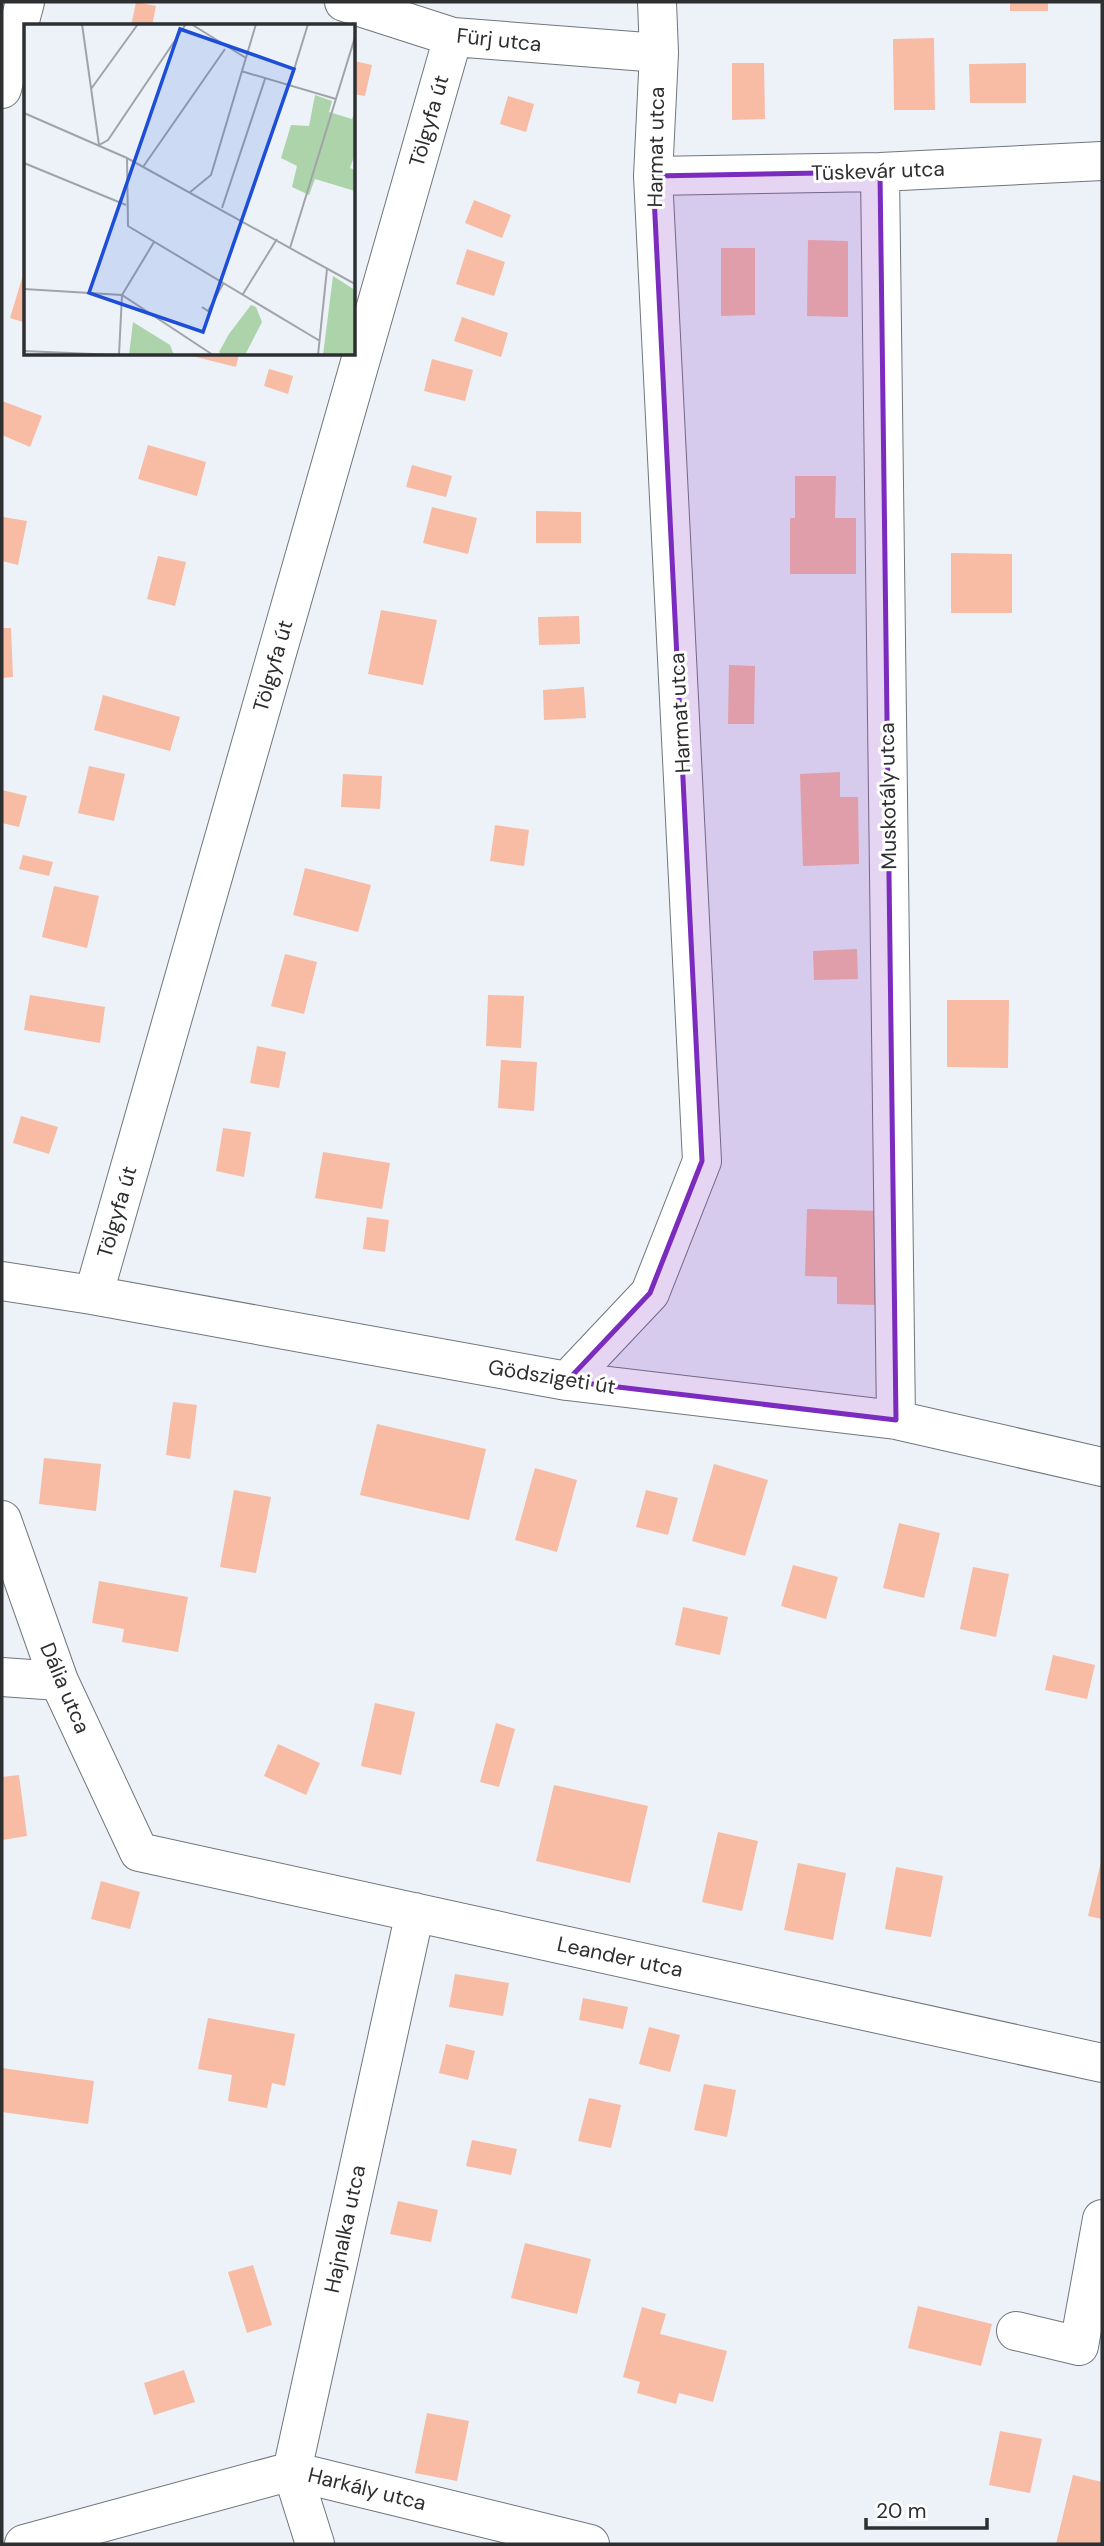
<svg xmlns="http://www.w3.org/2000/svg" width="1104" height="2546" font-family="'DM Sans',sans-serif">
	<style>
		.building { fill: #f8bba4 }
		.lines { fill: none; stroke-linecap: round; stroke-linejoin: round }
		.street-casing { stroke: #71767b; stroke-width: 40 }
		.street { stroke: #fff; stroke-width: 38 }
		.marked { fill: #7b2cbf; fill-opacity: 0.2; stroke: #7b2cbf; stroke-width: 5; stroke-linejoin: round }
		.labels { text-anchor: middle; stroke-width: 6; stroke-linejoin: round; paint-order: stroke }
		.street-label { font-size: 21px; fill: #2d2f31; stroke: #fff }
		.inset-road { fill: none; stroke: #a0a4a9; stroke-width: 2 }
		.view { fill: #1d4ed8; fill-opacity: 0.15; stroke: #1d4ed8; stroke-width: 3.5 }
		.inset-edge { fill: none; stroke: #2d2f31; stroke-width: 3.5 }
	</style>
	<rect width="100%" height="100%" fill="#edf2f9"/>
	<path class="building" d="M136 2 156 6 152 26H131Z
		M1010 2H1048V11H1010Z
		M934 38 935 110H894L893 39Z
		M354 61 372 65 365 96 354 94Z
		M732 63H764L765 119 732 120Z
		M1026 63V103H970L969 64Z
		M508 96 534 104 526 132 500 124Z
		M474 200 511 215 502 238 465 223Z
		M808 240 848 241V317L807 316Z
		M721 248H755V315L721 316Z
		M467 249 505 262 494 296 456 284Z
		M26 265V323L10 318Z
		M462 317 508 333 501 357 454 341Z
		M184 354H239L236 367Z
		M432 359 473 370 465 401 424 391Z
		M269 369 293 376 288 394 264 386Z
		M2 401 42 416 30 447 2 435Z
		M148 445 206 462 197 496 138 479Z
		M412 465 452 476 446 497 406 487Z
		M795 476H836L835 518H856V574H790V518H795Z
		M432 507 477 518 468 554 423 543Z
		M536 511 581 512V543H536Z
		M3 517 27 521 18 565 2 561Z
		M951 553 1012 554V613H951Z
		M158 556 186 562 175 606 147 599Z
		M381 610 437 620 423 685 368 674Z
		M579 616 580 644 539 645 538 617Z
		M2 628H11L13 677 2 678Z
		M729 665 755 666 754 724H728Z
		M584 687 586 718 544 720 543 690Z
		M103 695 180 717 170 751 94 730Z
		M89 766 125 774 114 821 78 813Z
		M840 772V797H858L859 864 803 866 800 774Z
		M343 774 382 776 380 809 341 807Z
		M2 790 27 796 19 827 2 823Z
		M495 825 529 830 524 866 490 861Z
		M23 855 53 862 49 876 19 869Z
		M305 868 371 885 358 932 293 915Z
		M54 886 99 896 87 948 42 937Z
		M857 949 858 979 814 980 813 951Z
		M285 954 317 962 304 1014 271 1006Z
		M30 995 105 1007 100 1043 24 1030Z
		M488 995 524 996 521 1048 486 1046Z
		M947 1000H1009L1008 1068 947 1067Z
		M257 1046 286 1052 279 1088 250 1083Z
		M501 1060 537 1062 534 1111 498 1108Z
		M21 1116 58 1127 49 1154 13 1143Z
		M223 1128 251 1132 244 1177 216 1171Z
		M323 1152 390 1163 382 1209 315 1198Z
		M807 1209 880 1211 877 1305 837 1304V1277L805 1276Z
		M367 1217 389 1220 385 1252 363 1249Z
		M173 1402 197 1405 190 1459 166 1455Z
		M377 1424 486 1449 469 1520 360 1495Z
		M44 1458 101 1464 96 1511 39 1504Z
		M714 1464 768 1480 745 1556 692 1541Z
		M535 1468 577 1480 557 1552 515 1540Z
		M234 1490 271 1497 256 1573 220 1567Z
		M646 1490 678 1498 668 1535 636 1527Z
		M899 1523 940 1533 924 1598 883 1588Z
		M793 1565 838 1577 826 1619 781 1606Z
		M973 1567 1009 1574 996 1637 960 1629Z
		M99 1581 188 1597 178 1652 122 1642 124 1629 92 1623Z
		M683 1607 728 1617 720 1655 675 1645Z
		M1053 1655 1095 1665 1087 1699 1045 1690Z
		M375 1703 415 1712 401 1775 361 1766Z
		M496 1723 515 1729 499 1787 480 1782Z
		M278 1744 320 1763 306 1795 264 1776Z
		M19 1775 27 1836 2 1840V1777Z
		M554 1785 648 1806 630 1883 536 1861Z
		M718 1832 758 1841 742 1911 702 1902Z
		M1101 1862 1102 1863V1919L1088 1916Z
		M798 1863 846 1873 833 1940 784 1930Z
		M896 1867 943 1876 931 1937 885 1929Z
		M101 1881 140 1892 130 1929 91 1919Z
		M455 1974 509 1983 503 2016 449 2007Z
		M583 1998 628 2007 623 2029 579 2020Z
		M208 2018 295 2034 285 2086 272 2083 267 2108 228 2101 232 2075 198 2069Z
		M649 2027 680 2035 670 2072 639 2064Z
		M446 2044 475 2051 468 2080 439 2073Z
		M2 2068 94 2081 88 2124 2 2112Z
		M704 2084 736 2090 727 2137 694 2130Z
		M589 2098 621 2105 611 2148 578 2141Z
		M472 2140 517 2149 511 2175 466 2166Z
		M398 2201 438 2210 431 2242 390 2234Z
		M525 2243 591 2259 577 2314 511 2298Z
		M253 2265 272 2325 247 2333 228 2272Z
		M918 2306 992 2324 981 2366 908 2348Z
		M642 2307 666 2314 660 2334 727 2351 713 2402 679 2393 676 2404 637 2393 640 2382 623 2377Z
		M184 2370 195 2402 154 2415 144 2383Z
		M427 2413 469 2421 457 2481 415 2473Z
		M1000 2431 1042 2439 1030 2493 989 2485Z
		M1073 2475 1102 2482V2544H1056Z"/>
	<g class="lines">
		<g class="street-casing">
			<path id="street" d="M344 2 453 37 659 53
				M2 89 25 2
				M880 172 896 1420
				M653 176 880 172 1102 161
				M2 1281 92 1295 567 1381 896 1420 1102 1467
				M92 1295 94 1293 453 37
				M567 1381 650 1293 702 1161 653 176 659 53 657 2
				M2 1520 59 1681 139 1852 1102 2063
				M2 1677 59 1681
				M1016 2331 1079 2346 1102 2219
				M24 2544 292 2471 590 2544
				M315 2544 292 2471 415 1912"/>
		</g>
		<use href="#street" class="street"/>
	</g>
	<path class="marked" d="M880 172 896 1420 567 1381 650 1293 702 1161 653 176Z"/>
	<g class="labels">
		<g class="street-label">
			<text transform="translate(499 40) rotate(6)" y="7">Fürj utca</text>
			<text transform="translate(429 121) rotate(-74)" y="7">Tölgyfa út</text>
			<text transform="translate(656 147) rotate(-89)" y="7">Harmat utca</text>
			<text transform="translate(878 171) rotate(-2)" y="7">Tüskevár utca</text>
			<text transform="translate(273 666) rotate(-74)" y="7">Tölgyfa út</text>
			<text transform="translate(680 713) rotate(-93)" y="7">Harmat utca</text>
			<text transform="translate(888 796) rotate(-91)" y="7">Muskotály utca</text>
			<text transform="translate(117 1212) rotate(-74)" y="7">Tölgyfa út</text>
			<text transform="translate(552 1377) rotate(9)" y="7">Gödszigeti út</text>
			<text transform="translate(65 1688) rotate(67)" y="7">Dália utca</text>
			<text transform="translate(620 1957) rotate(12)" y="7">Leander utca</text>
			<text transform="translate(345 2229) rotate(-78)" y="7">Hajnalka utca</text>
			<text transform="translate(367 2489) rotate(14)" y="7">Harkály utca</text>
		</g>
	</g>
	<g transform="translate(24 24)">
		<rect width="331" height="331" fill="#edf2f9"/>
		<path d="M291 71 308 77 305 88 328 95 331 88V130L326 144 331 146V167L291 155 285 171 268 163 273 142 257 134 267 101 285 102ZM309 252 331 266V331H299ZM227 281 232 283 238 298 221 331H198L195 328 205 310ZM109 298 146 321 150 331H105Z" fill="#acd3aa"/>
		<path class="inset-road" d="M58 0 75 121 84 116 162 0M167 0 222 34M217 47 312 75M265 62 284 0M67 65 114 0M0 89 103 134 331 260M103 134 104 202 296 317M0 139 102 181M119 143 201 25M165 169 187 151 232 0M198 184 241 55M266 224 331 13M0 265 98 271 189 331M219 270 253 215M178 283 184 287 199 260M0 327 92 331M95 331 98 271 130 218M294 331 303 245"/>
		<path class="view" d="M156 5 270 45 179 308 65 269Z"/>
		<rect width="331" height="331" class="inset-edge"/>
	</g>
	<rect width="1104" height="2546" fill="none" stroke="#2d2f31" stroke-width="7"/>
	<path d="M866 2518v10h121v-10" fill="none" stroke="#2d2f31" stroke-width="3.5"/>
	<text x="876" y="2518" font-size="21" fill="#2d2f31" stroke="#ffffff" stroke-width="5" paint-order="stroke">20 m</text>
</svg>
